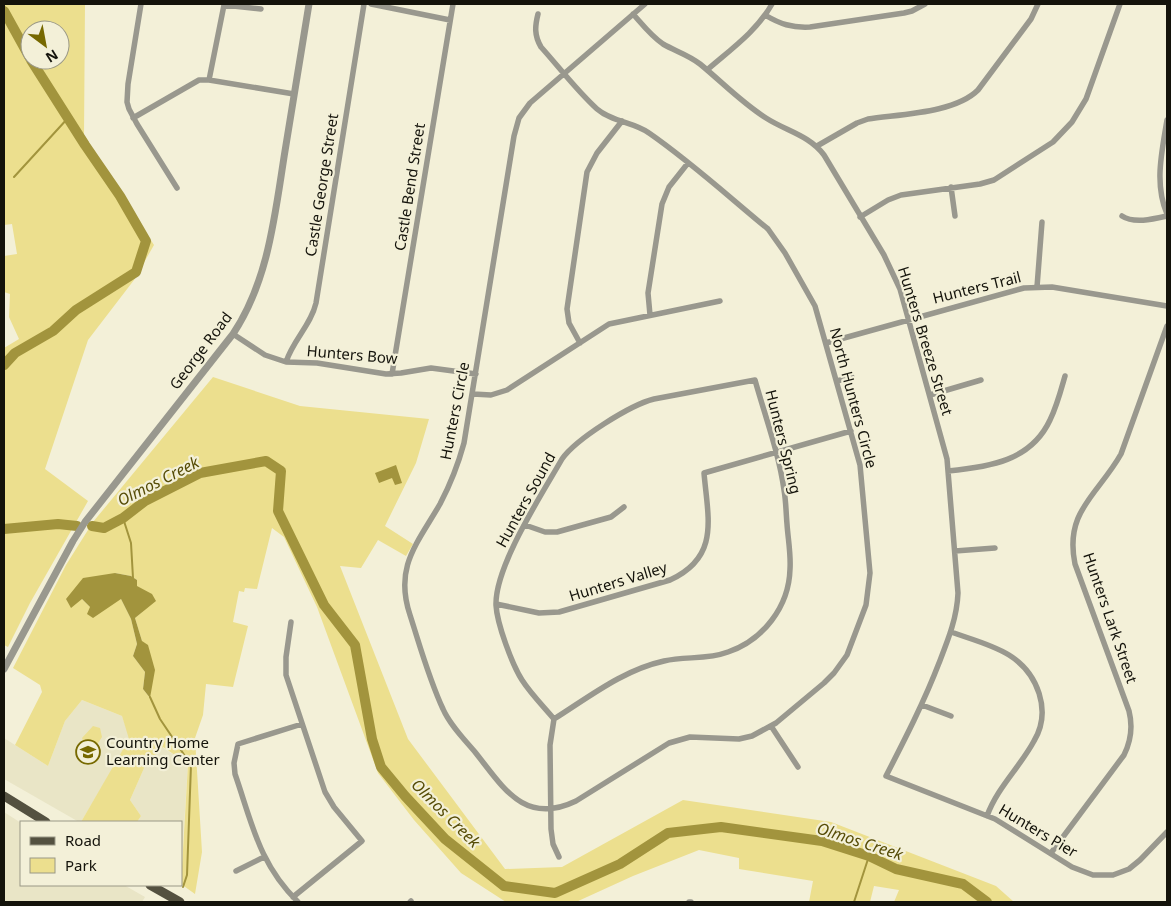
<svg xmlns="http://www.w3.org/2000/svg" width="1171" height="906" font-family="'Noto Sans',sans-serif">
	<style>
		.built { fill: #e9e5c6 }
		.green { fill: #ecdf8e; fill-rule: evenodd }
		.water { fill: #a2943d }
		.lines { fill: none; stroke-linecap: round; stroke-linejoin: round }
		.stream { stroke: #a2943d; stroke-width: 2 }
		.river { stroke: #a2943d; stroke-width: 10 }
		.minor { stroke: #99988e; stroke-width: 5.5 }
		.tertiary { stroke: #99988e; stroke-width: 7 }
		.primary { stroke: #545140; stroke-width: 9 }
		.labels { text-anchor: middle; stroke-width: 4.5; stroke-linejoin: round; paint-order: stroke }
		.street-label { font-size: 15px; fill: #14130b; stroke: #f3f0d8 }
		.poi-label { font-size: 15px; fill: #14130b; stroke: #f3f0d8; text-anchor: start }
		.water-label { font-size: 16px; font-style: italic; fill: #564c06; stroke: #f3f0d8 }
	</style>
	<rect width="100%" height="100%" fill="#f3f0d8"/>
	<path class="built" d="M82 700 122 716 130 739 81 822H79L4 779V738L48 766 65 721Z
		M162 747 188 764 181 873V822H137L141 816 130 800 145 766Z
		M4 812 21 823V885H124L145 897 142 902H10L4 901Z"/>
	<path class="green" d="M4 4H85L84 135 154 245 134 280 88 340 45 469 88 501 30 603 8 647 4 645V348L19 339 9 317 10 294 4 292V256L17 254 12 224 4 225ZM30 30H60V60H30Z
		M213 377 300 406 429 419 416 463 385 526 413 544 406 556 378 540 361 568 340 566 408 739 505 869 562 867 683 800 831 822 996 886 1014 902H894L899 890 874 886 870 902H809L813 881 739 869V858L699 850 633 876 576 902H506L461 873 414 820 378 773 317 607 284 537 272 528 257 589 245 588 244 592 239 591 233 622 248 626 233 687 206 684 203 715 195 738 202 852 195 894 181 884 188 764 163 747 145 766 130 800 141 816 137 822H81L129 739 122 716 82 700 65 721 48 766 15 745 42 692 40 685 13 668 66 565 93 522ZM115 573 131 576 137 580 136 586 142 612 135 618 142 641 150 698 143 689 145 672 133 656 137 644 131 619 121 599 90 607 82 599Z
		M93 726 100 728 102 737 93 751 86 747 82 738Z"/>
	<path class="water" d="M396 465 402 483 395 485 392 478 379 483 375 473Z
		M115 573 131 576 137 580V586L152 594 156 601 135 618 142 641 148 645 155 670 150 698 143 689 145 672 133 656 137 644 131 619 121 599 93 618 87 614 90 607 82 599 71 608 66 599 83 578Z"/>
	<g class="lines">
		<path class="stream" d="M14 177 68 118
			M123 518 131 543 133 578
			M150 697 160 719 191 765 187 875 183 887
			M854 902 869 856"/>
		<path class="river" d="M4 11 30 58
			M4 365 15 353 53 331 76 310 136 272 146 241 120 196 85 145 31 60
			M92 526 104 528 123 518 145 501 200 473 266 461 281 471 278 511 324 605 355 645 372 739 381 767 405 796 445 839 504 886 555 893 620 864 668 833 721 827 822 841 869 856 896 869 963 884 987 902
			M4 529 58 524 77 526"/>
		<path class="minor" d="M141 4 128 84 127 102 129 109 137 124 177 188
			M371 4 450 20
			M538 14C535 26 534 35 541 47 559 67 577 91 597 109 612 122 634 122 649 133 691 162 729 197 768 229L785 253 815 306 860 465 870 573 866 605 847 655 834 673 824 683 776 723 752 736 739 739 690 737 669 743 576 801C524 826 503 787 475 752 464 739 450 725 443 709 429 679 420 646 410 615 394 567 417 544 440 504 450 485 458 465 464 443L514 136 519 118 530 103 645 4
			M633 14C642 24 651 36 663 44 675 51 689 55 700 64 722 82 742 103 766 118 786 131 809 135 824 155L884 255 900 289 947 459 958 593C957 618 948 640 939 663 924 702 905 739 886 776L995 819 1072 867 1093 875H1113L1129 869 1140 860 1167 832
			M765 15C780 24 792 28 810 27L904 13 912 11 925 4
			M707 70C730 50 757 31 772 4
			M209 80 224 5 261 9
			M133 118 199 80H209L294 94
			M1167 120C1162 152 1154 183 1167 214
			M817 146 857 123 868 119C901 114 955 113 978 90L1031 19 1038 4
			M951 187 955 216
			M1122 216C1134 224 1154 219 1167 216
			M860 217 888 200 901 195 980 184 994 180 1053 142 1072 122 1086 99 1120 4
			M1037 287 1042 222
			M650 315 648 293 662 204 669 187 688 163
			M233 334 265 355 286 362 317 363 386 374 401 373 431 368 476 374
			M580 343 569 323 567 309 587 172 597 153 622 121
			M826 343 1024 288 1052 287 1167 306
			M286 362C293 340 311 325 316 303L364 4
			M392 374 453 4
			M755 380C765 416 779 453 784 490 786 501 786 513 787 524 788 539 791 554 790 569 789 607 763 640 728 652 707 660 685 656 664 661 623 670 589 697 554 719 544 707 531 694 522 680 512 664 497 624 496 605 495 566 542 494 562 459 576 439 630 405 654 399Z
			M837 381 852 377
			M473 394 491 395 507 390 609 324 720 301
			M930 395 981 380
			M948 471C989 467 1031 461 1050 420 1057 406 1061 390 1065 376
			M525 525 545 532H557L611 517 624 507
			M955 551 995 548
			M496 604 539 613 559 612 670 580C720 557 708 519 704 473L851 431
			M291 622 286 657V675L325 792 334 807 362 841 293 897
			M951 632C970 639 991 644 1009 655 1038 673 1052 711 1034 741 1020 767 997 788 987 816
			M922 705 951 716
			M554 719 550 745 551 829 553 844 559 857
			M771 726 798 767
			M1051 853 1124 755C1131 741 1133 727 1129 711L1075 564C1064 511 1098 495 1121 454L1167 326
			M236 871 264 857
			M298 902C259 864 252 823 235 774L234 763 238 744 302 724
			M410 902 411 901
			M689 902H691"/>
		<path class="tertiary" d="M4 669 73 541 85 522 233 334C269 280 275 213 285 151 293 102 301 53 309 4"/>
		<path class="primary" d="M4 796 46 822
			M150 885 180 902"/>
	</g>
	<defs>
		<g id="school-ring" transform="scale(1.25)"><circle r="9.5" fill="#f3f0d8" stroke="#776900" stroke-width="1.5"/><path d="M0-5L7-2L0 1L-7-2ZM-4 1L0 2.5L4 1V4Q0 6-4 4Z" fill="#776900"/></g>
	</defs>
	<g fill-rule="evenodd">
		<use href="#school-ring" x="88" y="752"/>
	</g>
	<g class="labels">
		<g class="street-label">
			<text transform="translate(322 185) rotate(-81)" y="5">Castle George Street</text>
			<text transform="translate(410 187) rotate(-81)" y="5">Castle Bend Street</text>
			<text transform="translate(977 288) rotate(-14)" y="5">Hunters Trail</text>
			<text transform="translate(925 341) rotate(73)" y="5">Hunters Breeze Street</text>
			<text transform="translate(201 351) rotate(-53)" y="5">George Road</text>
			<text transform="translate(352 355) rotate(5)" y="5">Hunters Bow</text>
			<text transform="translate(853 398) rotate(75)" y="5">North Hunters Circle</text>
			<text transform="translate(455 411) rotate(-79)" y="5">Hunters Circle</text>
			<text transform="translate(783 442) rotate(76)" y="5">Hunters Spring</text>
			<text transform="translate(526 500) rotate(-61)" y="5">Hunters Sound</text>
			<text transform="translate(618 582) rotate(-17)" y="5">Hunters Valley</text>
			<text transform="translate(1110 618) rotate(71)" y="5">Hunters Lark Street</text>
			<text transform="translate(1038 831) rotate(31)" y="5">Hunters Pier</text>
		</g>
		<g class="poi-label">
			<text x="106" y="748">Country Home<tspan x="106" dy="17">Learning Center</tspan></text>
		</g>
		<g class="water-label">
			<text transform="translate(158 481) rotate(-27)" y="6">Olmos Creek</text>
			<text transform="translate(446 813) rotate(45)" y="6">Olmos Creek</text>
			<text transform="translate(860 841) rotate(18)" y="6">Olmos Creek</text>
		</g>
	</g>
	<rect width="1171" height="906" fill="none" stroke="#14130b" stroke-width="10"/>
	<rect x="20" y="821" width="162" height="65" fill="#f3f0d8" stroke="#9a9886"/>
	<rect x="30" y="837" width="25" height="8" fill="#545140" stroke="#9a9886"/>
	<text x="65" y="846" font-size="15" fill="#14130b">Road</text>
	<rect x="30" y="858" width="25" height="15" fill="#ecdf8e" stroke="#9a9886"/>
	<text x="65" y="871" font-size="15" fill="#14130b">Park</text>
	<g transform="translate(45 45) rotate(148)"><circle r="24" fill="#f3f0d8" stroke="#9a9886"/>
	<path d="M0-4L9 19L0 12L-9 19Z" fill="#776900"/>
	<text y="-8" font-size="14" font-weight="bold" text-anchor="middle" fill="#14130b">N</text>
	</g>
</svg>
